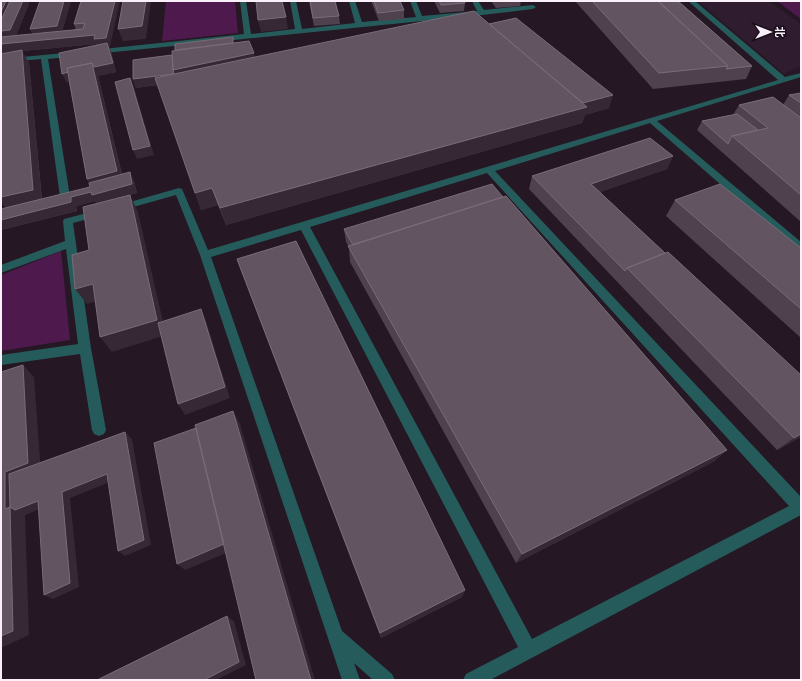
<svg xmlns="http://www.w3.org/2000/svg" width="802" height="681" font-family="'Alegreya Sans','Noto Sans SC',sans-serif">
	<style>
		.built { fill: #2f1c2e }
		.green { fill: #4e1a4d }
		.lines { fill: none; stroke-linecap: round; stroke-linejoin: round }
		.lane { fill: #255c5b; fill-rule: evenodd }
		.wall { fill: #50414f; fill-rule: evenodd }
		.shaded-wall { fill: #372836 }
		.building { fill: #625461; stroke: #7a6c79 }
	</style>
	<rect width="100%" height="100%" fill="#251724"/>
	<path class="built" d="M698 1H769L801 24V66L784 74Z"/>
	<path class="green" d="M166 1H235L238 33 162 41Z
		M777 1H801V19Z
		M61 251 70 340 1 351V275Z"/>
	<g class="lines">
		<path class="lane" d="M240 1H246L251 34 295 29 290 1H296L302 29 355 23 349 1H355L362 22 416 17 410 1H416L422 16 477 11 472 1H478L484 10 533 5 536 7 533 9 482 15 94 54 90 52 94 50 244 34Z
			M688 1H695L785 77 801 73V77L657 121 801 242V252L797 251 650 123 495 171 801 497V515L490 680H463L466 674 518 647 301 230 211 257 342 631 392 674 395 680H373L354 663 360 680H342L200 255 176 195 119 211 114 208 116 206 179 188 182 189 208 250 778 80ZM487 173 789 506 532 639 310 227Z
			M75 52H78V56L48 59 70 197 65 200 60 197 41 59 1 63V59Z
			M99 210 103 211 104 213 103 215 73 223 91 348 106 430 104 434 99 436 94 434 92 430 80 354 1 365V355L78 344 66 249 1 273V265L65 241 63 221 64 219Z"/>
	</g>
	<path class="wall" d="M1 1H28L29 4 16 35 33 34 30 29 40 1H71L62 31 76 30 74 24 81 1 110 46 109 47 111 52 116 72 98 76 122 174 134 181 137 193 97 204 95 201 76 206 77 211 1 230V209L6 208 1 201V54L11 52 1 53ZM96 44V45L66 82H69L87 179 89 183 90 187 42 199 29 63 22 51Z
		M309 1H335L339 16 340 24 314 26Z
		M371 1H400L404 10V19L379 21Z
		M434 1H464L465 3 464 11 440 13Z
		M491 1H521L520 6 496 8Z
		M575 1H678L752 66 746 79 653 89Z
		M489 24 609 108 585 115 582 123 226 225 218 205 201 210 158 85 136 88 133 79 172 55 234 43 255 57Z
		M801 93V222L697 130 702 121 733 115 739 105H783L789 95Z
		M673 156 667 169 600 192 801 437 777 450 529 189 532 176Z
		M675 200 801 248V338L666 216Z
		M344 229 727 450 713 462 516 563 350 262 349 247 346 242Z
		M237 260 465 590 462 597 381 638Z"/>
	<path class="shaded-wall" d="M1 1H28L29 4 15 39 1 40Z
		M64 1H71L61 34 35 37 30 29Z
		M115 1H120L110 46 109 47 111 52 116 72 98 76 124 184 94 192 87 179 95 76 66 82 62 74 92 63 98 48 96 44 22 51 29 63 42 202 9 211 1 201V197L22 51 1 53V44L95 35Z
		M146 1H151L146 39 123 41 118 29Z
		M286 17 288 29 261 32 258 20Z
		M254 53 256 65 177 82 136 88 133 79 173 70Z
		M130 78 134 87 154 155 137 159 133 150Z
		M613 95 609 108 585 115 582 123 226 225 220 208 579 104Z
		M673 156 667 169 586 197 591 184Z
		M130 172 134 181 137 193 97 204 95 201 76 206 77 211 1 230V220L71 197Z
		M212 188 218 205 201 210 195 193Z
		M130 195 138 212 166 335 112 352 100 337Z
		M93 284 104 299 87 304 75 289Z
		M201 309 206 321 230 398 185 415 178 404Z
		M23 365 34 377 41 473 38 501 47 506 25 515 29 635 1 648 5 509V472Z
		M233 411 240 424 315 680H311Z
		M125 432 132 439 151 545 125 556 118 551Z
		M801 434V437L777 450 794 438Z
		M727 450 713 462 516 563 522 554Z
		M107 474 115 480 70 498 79 587 53 599 44 595 62 492Z
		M225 544 231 551 185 570 177 564Z
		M465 590 462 597 381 638 380 633Z
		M227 616 234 621 246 665 216 680H204Z"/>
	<path class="building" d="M1 1H6L1 12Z
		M10 1H23L10 30 1 31V20Z
		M40 1H64L57 26 30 29Z
		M81 1H115L106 38 94 39 95 35 1 44V37L83 29 85 23 74 24Z
		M123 1H146L142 26 118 29Z
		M256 1H282L286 17 258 20Z
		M310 1H335L339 16 313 18Z
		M374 1H400L404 10 378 13Z
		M439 1H464L465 3 441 5Z
		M592 1H658L728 66 659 73Z
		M658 1H678L752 66 726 69 728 66Z
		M474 11 587 107 220 208 212 188 195 193 155 78Z
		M516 18 613 95 583 103 489 24Z
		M233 37V43L175 50V44Z
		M249 41 254 53 173 70 172 51Z
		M107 43 113 63 94 67 92 63 67 68 68 72 62 74 59 53Z
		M22 50 33 190 1 197V54Z
		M172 55 173 70 174 74 133 79V60Z
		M92 63 117 171 87 179 67 68Z
		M130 78 150 146 133 150 115 82Z
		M801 93V103L789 95Z
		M773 97 801 118V195L732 136 768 128 739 105Z
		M737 114 758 130 732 136 728 144 702 121Z
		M650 138 673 156 591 184 665 253 627 268 625 271 532 176Z
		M130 172 132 184 92 195 91 192 71 197V202L1 220V209L90 187 89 183Z
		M492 184 503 197 353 245 344 229Z
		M720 184 801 248V309L675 200Z
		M130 195 157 320 100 337 93 284 75 289 72 255 89 250 83 207Z
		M506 196 727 450 522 554 348 246Z
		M296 241 465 590 380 633 237 259Z
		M668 252 801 375V434L794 438 627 268Z
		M201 309 225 387 178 404 158 323Z
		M23 365 28 463 5 472V509L10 507 13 631 1 636V372Z
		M233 411 311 680H256L195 425Z
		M196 428 224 544 177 564 154 443Z
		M125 432 144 540 118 551 107 474 62 492 70 583 44 595 38 501 15 510 10 507 9 474Z
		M227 616 239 662 204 680H97Z"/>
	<rect width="802" height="681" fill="none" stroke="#faf0f9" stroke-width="4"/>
	<g transform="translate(770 32) rotate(90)" stroke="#1b0e1b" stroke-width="3" paint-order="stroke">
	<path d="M0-3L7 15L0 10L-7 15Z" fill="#faf0f9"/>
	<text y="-6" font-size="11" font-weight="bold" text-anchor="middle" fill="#faf0f9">北</text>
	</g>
</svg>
